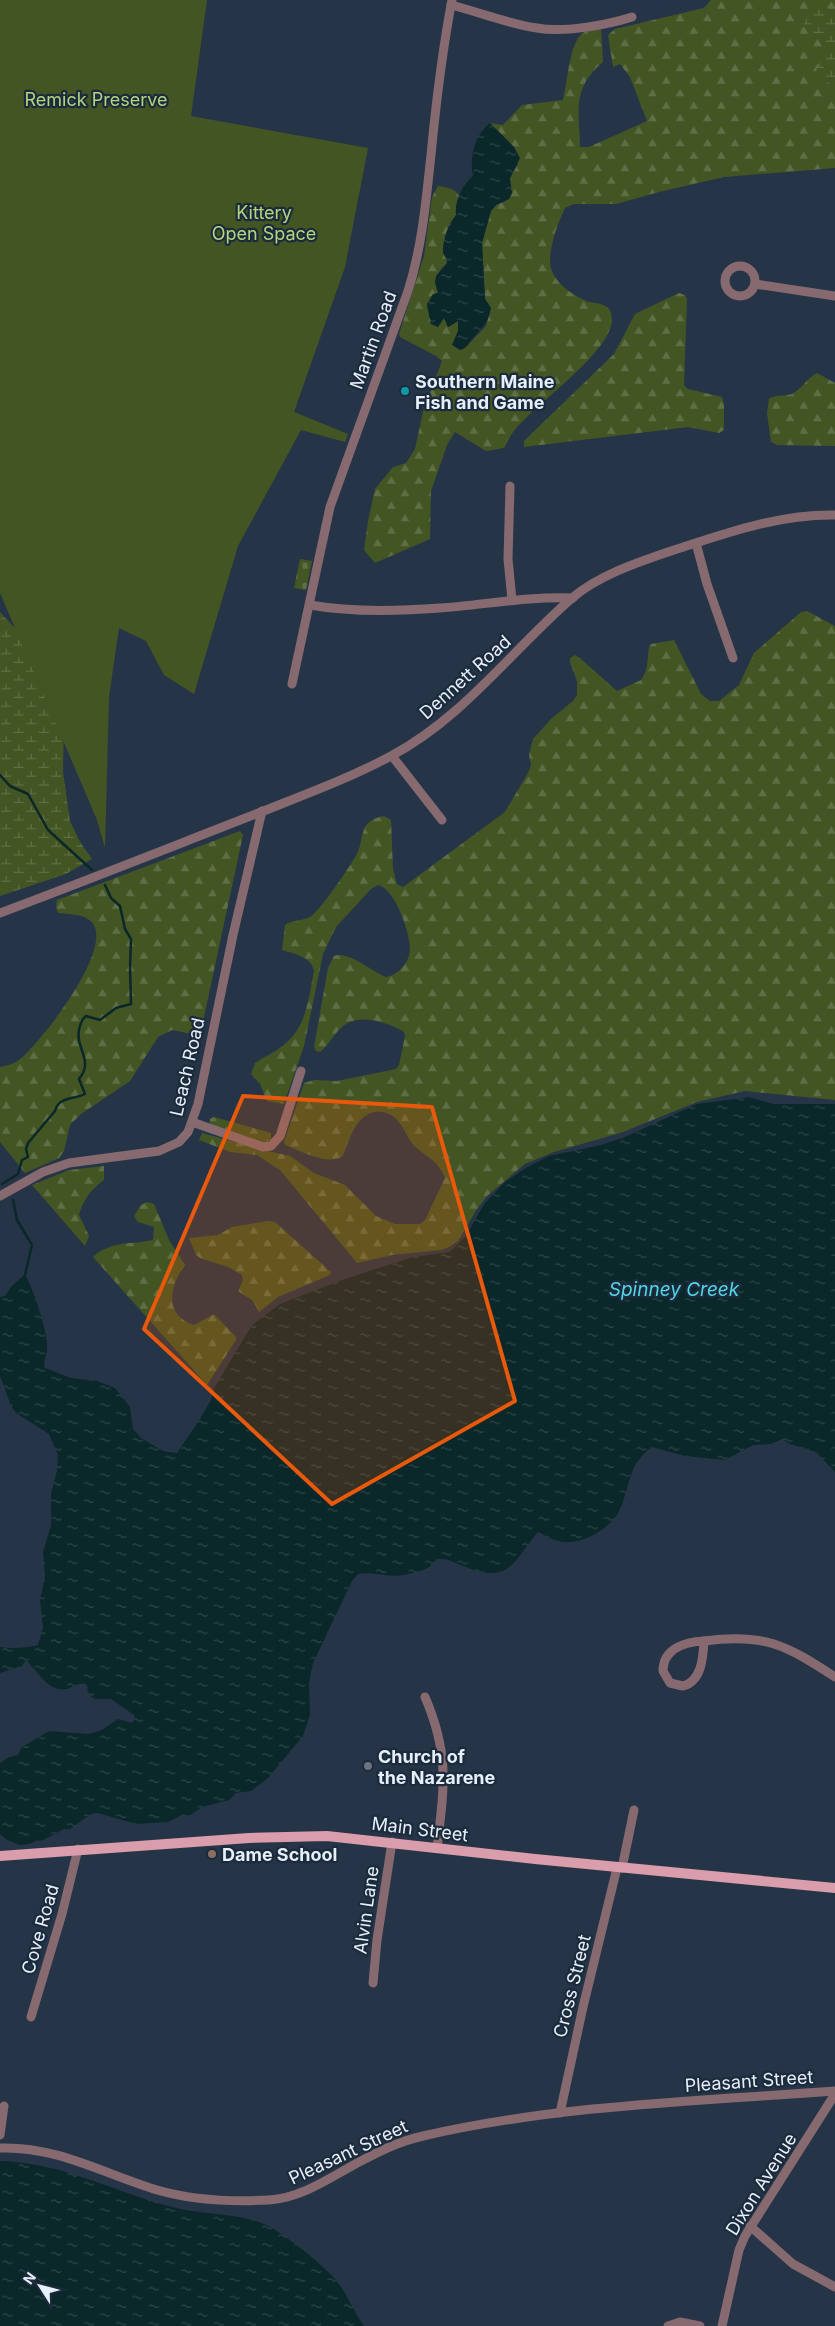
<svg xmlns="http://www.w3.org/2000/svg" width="835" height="2326" viewBox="0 0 835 2326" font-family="Inter,sans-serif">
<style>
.forest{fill:url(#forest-firs)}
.wetland{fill:url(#wetland-marsh)}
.cemetery{fill:url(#cemetery-stones)}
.park{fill:#445524}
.water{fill:url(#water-ripples)}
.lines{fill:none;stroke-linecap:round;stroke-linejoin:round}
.stream{stroke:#0a272a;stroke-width:2.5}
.minor{stroke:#876970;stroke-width:9}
.major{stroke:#d99dab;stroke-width:10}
.marked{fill:#e8590c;fill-opacity:0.2;stroke:#e8590c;stroke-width:4;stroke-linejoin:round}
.culture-dot{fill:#0f9aa8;stroke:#1c2b3c;stroke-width:2}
.worship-dot{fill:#6b7280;stroke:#1c2b3c;stroke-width:2}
.education-dot{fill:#8d6e63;stroke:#1c2b3c;stroke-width:2}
.labels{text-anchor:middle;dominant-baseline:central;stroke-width:4.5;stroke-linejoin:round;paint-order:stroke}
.park-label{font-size:18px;fill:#b5d47e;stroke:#1c2b3c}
.street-label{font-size:18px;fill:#e6f0fb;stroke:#1c2b3c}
.poi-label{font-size:18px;font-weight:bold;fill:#e6f0fb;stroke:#1c2b3c;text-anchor:start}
.water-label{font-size:19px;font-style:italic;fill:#50d7e7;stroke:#1c2b3c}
</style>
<defs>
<pattern id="forest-firs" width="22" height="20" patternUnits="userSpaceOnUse" patternTransform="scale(1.25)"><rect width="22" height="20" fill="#445524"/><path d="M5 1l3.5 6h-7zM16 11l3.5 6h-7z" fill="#5f6e45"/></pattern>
<pattern id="wetland-marsh" width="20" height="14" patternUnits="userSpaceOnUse" patternTransform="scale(1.25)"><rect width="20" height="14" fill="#445524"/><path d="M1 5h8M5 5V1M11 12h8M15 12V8" fill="none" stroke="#5f6e45"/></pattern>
<pattern id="cemetery-stones" width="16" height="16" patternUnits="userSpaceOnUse" patternTransform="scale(1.25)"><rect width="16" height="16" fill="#445524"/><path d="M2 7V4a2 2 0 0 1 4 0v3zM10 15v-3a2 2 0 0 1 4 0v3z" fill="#5f6e45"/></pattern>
<pattern id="water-ripples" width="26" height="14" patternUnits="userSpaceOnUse" patternTransform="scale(1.25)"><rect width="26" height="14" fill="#0a272a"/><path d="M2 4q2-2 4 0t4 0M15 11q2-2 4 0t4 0" fill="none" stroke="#2e474a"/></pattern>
</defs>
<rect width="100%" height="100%" fill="#253547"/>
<g class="forest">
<path d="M 711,0 L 835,0 L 835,168 L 724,177 L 659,192 L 616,204 L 574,204 L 565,208 C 557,225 550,244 550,263 C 551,281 573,296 589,302 C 595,303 602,303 607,307 C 611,310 612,316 612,321 C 608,355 536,403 514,431 C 510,436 507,443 504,448 L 486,451 L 455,432 L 447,445 L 431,491 L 430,539 L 375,563 L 364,550 L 368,521 L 375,489 L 393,467 L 406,463 L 415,449 L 423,412 L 442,361 L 436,356 L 400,337 L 399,334 L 424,256 L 432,197 L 438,186 C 448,188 457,188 460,199 L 457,201 L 456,215 C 448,224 443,239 443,252 C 444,256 447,258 447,263 L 441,269 L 435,282 L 438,293 L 427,307 L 431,324 L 438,327 L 444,318 L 448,327 L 458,321 L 458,331 L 452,345 L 468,345 L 486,326 L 491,308 L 485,299 L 482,243 L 491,211 L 496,205 L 506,201 L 510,178 L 518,164 L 514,147 L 490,123 L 503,125 L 522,105 L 563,100 C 567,84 569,50 579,37 C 584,30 593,29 601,27 L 603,62 C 572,88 579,110 580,147 L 589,147 L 647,121 L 630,77 L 620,64 L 613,67 L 608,35 L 615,29 L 704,8 Z"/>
<path d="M 679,293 L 685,295 L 687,299 L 684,385 L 688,389 L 722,397 L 724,404 L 724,430 L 719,433 L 688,427 L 524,447 L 524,441 L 614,354 L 635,314 Z"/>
<path d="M 817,373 L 835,383 L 835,446 L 777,445 L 771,442 L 767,413 L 769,399 C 776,394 784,397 792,394 C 802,389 807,378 817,373 Z"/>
<path d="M 807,611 L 835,626 L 835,1100 L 745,1091 L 697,1102 L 623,1132 L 554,1152 L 525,1164 L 487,1196 L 477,1209 L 458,1241 L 449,1247 L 441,1250 L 392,1255 L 357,1263 L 280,1170 L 257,1155 L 230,1152 L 199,1140 L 202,1133 L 268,1151 L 290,1156 L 314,1173 L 345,1185 L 376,1216 L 395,1224 L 420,1224 L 425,1220 L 445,1178 C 437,1157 423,1157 411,1142 C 406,1135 403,1125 396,1119 C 391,1113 383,1111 375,1112 C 354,1116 350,1141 342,1157 C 324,1165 302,1151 285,1145 L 284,1142 L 304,1083 L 314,1080 L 337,1081 L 396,1069 L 399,1065 L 405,1036 L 404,1032 C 387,1022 357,1012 341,1028 C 333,1035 329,1045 320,1052 L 316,1051 L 314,1047 L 328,968 L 334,956 C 348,950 372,972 386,977 C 399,975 410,961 410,949 C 410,933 395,888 378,885 L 371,889 L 336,927 L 323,954 L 304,1046 L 284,1104 L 267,1101 L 260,1084 L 251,1074 L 255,1063 C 265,1056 278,1051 287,1042 C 307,1025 309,995 314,971 C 311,956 294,954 282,950 L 285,925 C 292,920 302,921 310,917 C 320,911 351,865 357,854 C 365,836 358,821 384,816 L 391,820 L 393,869 L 397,884 L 403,887 L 505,812 L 528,773 L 531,765 L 529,755 L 533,739 L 551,719 L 573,701 L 577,695 L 577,681 L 570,662 L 570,658 L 575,655 L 581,659 L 617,691 L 641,680 C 649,670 647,658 649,647 L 651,644 L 674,640 L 701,694 L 710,701 L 719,701 L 739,685 L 754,653 L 801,612 Z"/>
<path d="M 240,831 L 243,835 L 201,1031 L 196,1035 L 172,1030 L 158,1037 L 130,1081 L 81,1114 L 70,1125 L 64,1151 L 59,1158 L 25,1173 L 0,1142 L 0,1067 C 6,1066 13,1064 18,1061 C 38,1046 123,940 88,919 C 81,914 67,914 58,913 L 56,907 L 57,900 Z"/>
<path d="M 214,1117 L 271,1133 L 271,1140 L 264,1143 L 209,1127 L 210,1119 Z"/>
<path d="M 104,1166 L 104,1180 C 91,1189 83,1200 79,1215 L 89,1236 L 85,1246 L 32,1185 L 69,1170 Z"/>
<path d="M 147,1202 L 154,1204 L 169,1240 L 185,1265 C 170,1285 163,1315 194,1325 L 214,1314 L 236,1337 L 236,1340 L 207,1385 L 93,1257 C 112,1240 131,1245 153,1240 L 154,1227 L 138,1222 L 134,1216 L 141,1205 Z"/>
<path d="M 268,1221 L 275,1222 L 331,1272 L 330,1275 L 278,1297 L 259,1312 L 253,1301 L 238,1291 L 243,1280 L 242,1275 L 228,1267 L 200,1258 L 196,1255 L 189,1238 L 218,1235 L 232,1227 Z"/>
</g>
<g class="wetland">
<path d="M 822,6 L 835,13 L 835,89 L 816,71 L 824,48 L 823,41 L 804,25 C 806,15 812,9 822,6 Z"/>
<path d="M 0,612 L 34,649 L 64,719 L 63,772 L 70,821 L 80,842 L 92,859 L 66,874 L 0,896 Z"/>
</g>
<path class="cemetery" d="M 300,559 L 312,561 L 306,590 L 294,588 Z"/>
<path class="park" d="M 0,0 L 207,0 L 191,116 L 368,148 L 345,267 L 294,412 L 348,434 L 345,442 L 301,430 L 238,546 L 194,694 L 164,675 L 146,641 L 119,628 L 109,697 L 105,848 L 97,820 L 0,593 Z"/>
<g class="water">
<path d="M 490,123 L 514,147 L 520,158 L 510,178 L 512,193 L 509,199 L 496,205 L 491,211 L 482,243 L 485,299 L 491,308 C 488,323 482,328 472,339 C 468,344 467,348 460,350 L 452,345 L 458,331 L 458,321 L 448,327 L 444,318 L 438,327 L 431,324 L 427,304 L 433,294 L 438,293 L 435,282 L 436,276 L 447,263 C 447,258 444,256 443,252 C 443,239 448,225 456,215 C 454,202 463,184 473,176 C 469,158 475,134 490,123 Z"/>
<path d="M 749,1097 L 773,1104 L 835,1104 L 835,1472 L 816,1452 L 790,1444 L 782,1439 L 771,1444 L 753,1445 L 725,1460 L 685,1456 L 652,1447 C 628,1465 631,1482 621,1507 C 614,1526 587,1543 566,1542 C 555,1542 547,1536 538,1532 C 512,1563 510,1585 463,1566 C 455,1563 447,1558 438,1559 C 434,1560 432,1565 429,1567 C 422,1572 412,1573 404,1575 C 388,1578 373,1571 358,1574 L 352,1581 L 313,1663 L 309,1683 L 310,1715 L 303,1736 L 268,1778 L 251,1791 L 236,1793 L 229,1800 L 202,1807 L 191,1815 L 180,1816 L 168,1822 L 136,1824 L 98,1813 L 91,1814 L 70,1829 L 64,1829 L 43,1840 L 28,1844 L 20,1845 L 7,1840 L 0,1834 L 0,1763 L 9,1757 L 18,1755 L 22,1747 L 49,1731 L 89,1734 L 102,1730 L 118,1719 L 132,1723 L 135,1718 L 134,1715 L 111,1699 C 103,1698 92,1703 88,1692 C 87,1689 88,1686 86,1684 C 79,1682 74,1687 67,1689 C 48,1693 37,1670 26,1660 L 22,1666 L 0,1673 L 0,1647 C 14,1649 25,1648 38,1645 L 43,1628 L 40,1601 L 45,1576 L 43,1552 L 51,1525 L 51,1493 L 57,1471 L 58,1455 L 49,1434 L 16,1413 L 11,1406 L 6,1392 L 0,1376 L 0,1297 L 5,1296 L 12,1286 L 25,1274 C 33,1289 49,1333 47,1350 C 46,1358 43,1360 45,1368 L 71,1378 L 97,1381 L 115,1388 L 130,1407 L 133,1429 L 141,1438 L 163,1451 L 177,1453 L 200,1419 L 211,1400 L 214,1388 L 252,1325 L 280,1304 L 342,1280 L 413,1257 L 450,1252 L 466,1236 L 484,1204 L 505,1182 L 526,1168 L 549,1156 L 601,1145 L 625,1137 L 697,1104 Z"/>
<path d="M 0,2161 C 62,2162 116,2193 176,2208 C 203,2215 248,2213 272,2228 C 289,2238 328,2268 339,2284 C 348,2297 355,2313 364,2326 L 0,2326 Z"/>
</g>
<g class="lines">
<g class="stream">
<path d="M 0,775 L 10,786 L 28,794 L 48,830 L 92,870"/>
<path d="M 2,1184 L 18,1174 L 22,1160 L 28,1157 L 26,1149 L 28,1143 L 55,1111 C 59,1096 73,1100 85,1094 L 79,1079 C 97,1057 68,1046 83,1019 L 86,1016 L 100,1020 L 116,1008 L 131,1004 L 130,967 L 131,939 L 125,929 L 120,906 L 111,898 L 105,885"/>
<path d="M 13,1200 L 17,1220 L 32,1245 L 25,1275"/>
</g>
<g class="minor">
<path d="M 451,5 C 479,12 509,24 537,28 C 563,33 607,25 632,17"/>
<circle cx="740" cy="281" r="15"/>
<path d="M 755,284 L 835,296"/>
<path d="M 510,486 L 508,559 L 512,600"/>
<path d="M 696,543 L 707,584 L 733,658"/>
<path d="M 310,605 C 349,612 400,611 440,608 C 484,605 528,596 573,598"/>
<path d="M 292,684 L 330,507 L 408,291 C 422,247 426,201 431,155 C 436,103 442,52 452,0"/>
<path d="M 392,756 L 442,820"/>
<path d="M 0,913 C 86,881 171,847 256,814 C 301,796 348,779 391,756 C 463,718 511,651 572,598 C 601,574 639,562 674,550 C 726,533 779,514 835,515"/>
<path d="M 192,1122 L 263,1147 L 271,1146 L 280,1136 L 301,1071"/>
<path d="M 0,1196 L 43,1172 L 69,1163 L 159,1151 L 179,1142 L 188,1132 L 198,1104 L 233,935 L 262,811"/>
<path d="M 704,1641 C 703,1657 702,1681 683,1686 L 670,1683 L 663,1671 C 663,1648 686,1642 704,1641 Z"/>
<path d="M 704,1641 C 765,1633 786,1645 835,1677"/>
<path d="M 425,1697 C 450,1755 444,1788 437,1848"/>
<path d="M 622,1868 L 634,1810"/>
<path d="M 373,1983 L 377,1940 L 392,1842"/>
<path d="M 31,2017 L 62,1914 L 78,1849"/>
<path d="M 560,2113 L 583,2007 L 617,1868"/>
<path d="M 0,2135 L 4,2106"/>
<path d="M 0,2148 C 57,2146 104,2174 157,2190 C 192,2200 233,2202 269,2200 C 302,2198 331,2177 359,2162 C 380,2151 400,2141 423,2136 C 558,2105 698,2101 835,2091"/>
<path d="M 750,2226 L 793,2264 L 835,2287"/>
<path d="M 668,2326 L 680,2322 L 700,2326"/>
<path d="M 722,2326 L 739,2250 L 745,2236 L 835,2094"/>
</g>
<path class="major" d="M 0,1856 L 249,1838 L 327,1836 L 535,1859 L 835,1888"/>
</g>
<path class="marked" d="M 243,1096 L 432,1107 L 515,1401 L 332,1504 L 144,1329 Z"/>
<circle class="culture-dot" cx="405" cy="391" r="5"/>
<circle class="worship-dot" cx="368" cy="1766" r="5"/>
<circle class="education-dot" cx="212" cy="1854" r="5"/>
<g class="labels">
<g class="park-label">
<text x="96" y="99">Remick Preserve</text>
<text x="264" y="212">Kittery<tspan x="264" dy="21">Open Space</tspan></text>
</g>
<g class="street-label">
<text transform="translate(373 340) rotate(-70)">Martin Road</text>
<text transform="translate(465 677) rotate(-42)">Dennett Road</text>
<text transform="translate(187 1067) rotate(-77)">Leach Road</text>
<text transform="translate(420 1829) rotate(7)">Main Street</text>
<text transform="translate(366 1910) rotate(-82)">Alvin Lane</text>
<text transform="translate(40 1929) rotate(-74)">Cove Road</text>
<text transform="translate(572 1986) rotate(-76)">Cross Street</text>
<text transform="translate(749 2081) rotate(-4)">Pleasant Street</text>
<text transform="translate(348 2152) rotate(-25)">Pleasant Street</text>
<text transform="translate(761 2184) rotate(-58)">Dixon Avenue</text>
</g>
<g class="poi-label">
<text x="415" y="381">Southern Maine<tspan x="415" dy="21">Fish and Game</tspan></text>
<text x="378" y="1756">Church of<tspan x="378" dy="21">the Nazarene</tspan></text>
<text x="222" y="1854">Dame School</text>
</g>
<g class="water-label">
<text x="674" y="1289">Spinney Creek</text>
</g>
</g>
<g transform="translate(40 2286) rotate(306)" stroke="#1c2b3c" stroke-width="4" paint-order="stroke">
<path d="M0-4L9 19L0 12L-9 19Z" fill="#e6f0fb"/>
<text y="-8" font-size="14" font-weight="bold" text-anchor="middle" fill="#e6f0fb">N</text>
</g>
</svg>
